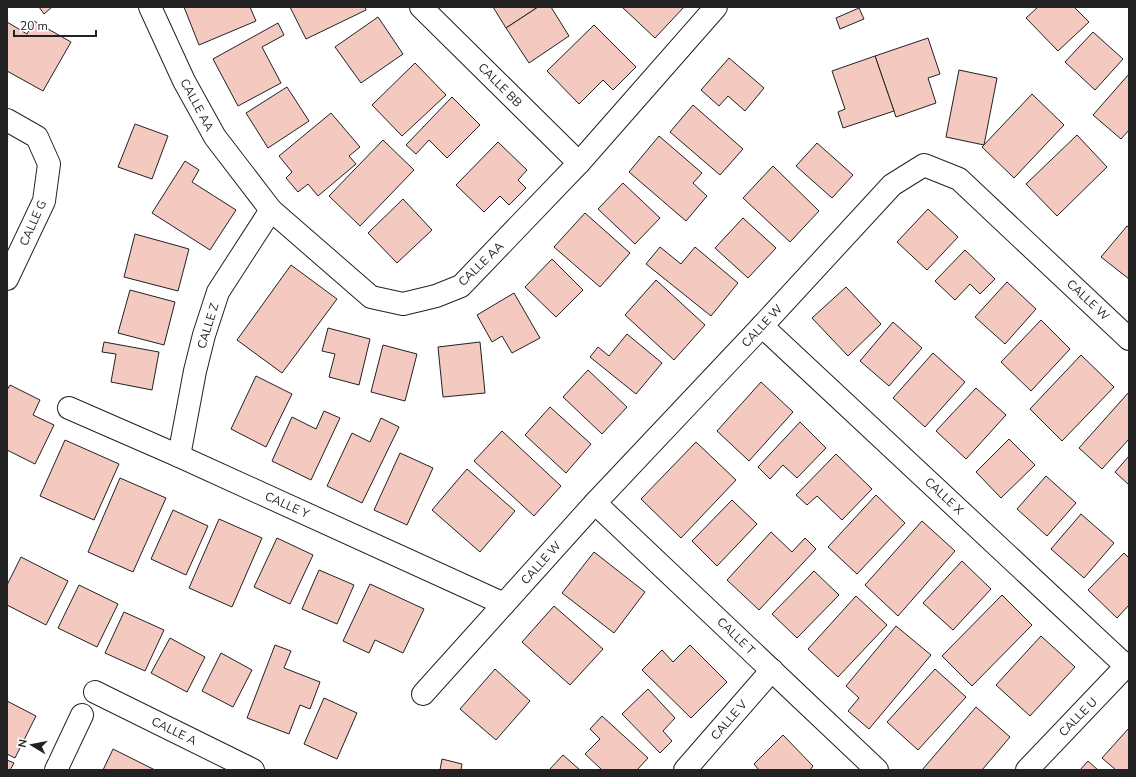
<svg xmlns="http://www.w3.org/2000/svg" width="1136" height="777" viewBox="0 0 1136 777" font-family="'Nunito Sans',sans-serif">
<style>
.building{fill:#f3c9c0;stroke:#222}
.lines{fill:none;stroke-linecap:round;stroke-linejoin:round}
.street-casing{stroke:#222;stroke-width:24}
.street{stroke:#fff;stroke-width:22}
.labels{text-anchor:middle;dominant-baseline:central;stroke-width:3;stroke-linejoin:round;paint-order:stroke}
.street-label{font-size:12px;fill:#222;stroke:#fff}
</style>
<rect width="100%" height="100%" fill="#fff"/>
<g class="building">
<path d="M 39,7 L 52,7 L 44,14 Z"/>
<path d="M 184,7 L 250,7 L 256,21 L 199,45 Z"/>
<path d="M 290,7 L 365,7 L 366,10 L 306,39 Z"/>
<path d="M 493,7 L 538,7 L 506,28 Z"/>
<path d="M 538,7 L 551,7 L 569,36 L 529,63 L 506,28 Z"/>
<path d="M 622,7 L 684,7 L 655,38 Z"/>
<path d="M 1038,7 L 1074,7 L 1089,22 L 1058,51 L 1026,18 Z"/>
<path d="M 859,8 L 864,19 L 840,29 L 836,18 Z"/>
<path d="M 378,17 L 403,54 L 361,83 L 335,47 Z"/>
<path d="M 34,21 L 71,42 L 43,91 L 7,71 L 7,22 L 27,34 Z"/>
<path d="M 278,23 L 284,35 L 262,47 L 281,83 L 238,106 L 213,59 Z"/>
<path d="M 594,25 L 636,67 L 613,90 L 603,80 L 579,104 L 547,71 Z"/>
<path d="M 1093,32 L 1123,59 L 1095,90 L 1065,62 Z"/>
<path d="M 928,38 L 940,74 L 928,78 L 936,103 L 896,117 L 875,56 Z"/>
<path d="M 875,56 L 894,111 L 843,128 L 838,112 L 845,109 L 832,71 Z"/>
<path d="M 729,58 L 764,88 L 745,111 L 728,96 L 719,106 L 701,90 Z"/>
<path d="M 415,63 L 446,95 L 402,136 L 372,105 Z"/>
<path d="M 959,70 L 997,78 L 984,145 L 946,137 Z"/>
<path d="M 1129,74 L 1129,130 L 1121,139 L 1093,115 Z"/>
<path d="M 287,87 L 309,121 L 268,148 L 246,113 Z"/>
<path d="M 1032,94 L 1064,125 L 1014,178 L 982,147 Z"/>
<path d="M 452,97 L 480,125 L 447,158 L 429,140 L 416,154 L 406,145 Z"/>
<path d="M 693,105 L 743,149 L 720,175 L 670,132 Z"/>
<path d="M 331,113 L 360,147 L 349,156 L 356,164 L 318,196 L 308,184 L 298,192 L 286,178 L 292,172 L 279,156 Z"/>
<path d="M 135,124 L 168,136 L 152,179 L 118,167 Z"/>
<path d="M 1077,135 L 1107,167 L 1057,216 L 1026,184 Z"/>
<path d="M 659,136 L 702,173 L 693,183 L 707,196 L 686,221 L 629,172 Z"/>
<path d="M 383,140 L 414,170 L 360,226 L 329,196 Z"/>
<path d="M 498,142 L 527,170 L 518,180 L 526,188 L 509,205 L 500,196 L 484,212 L 456,185 Z"/>
<path d="M 817,143 L 853,175 L 832,198 L 796,166 Z"/>
<path d="M 185,161 L 199,170 L 192,182 L 236,210 L 210,250 L 152,213 Z"/>
<path d="M 773,166 L 819,211 L 790,242 L 743,198 Z"/>
<path d="M 623,183 L 660,218 L 635,244 L 598,209 Z"/>
<path d="M 403,199 L 432,230 L 397,263 L 368,233 Z"/>
<path d="M 928,209 L 958,237 L 927,270 L 897,242 Z"/>
<path d="M 585,213 L 630,253 L 600,287 L 554,247 Z"/>
<path d="M 743,218 L 776,248 L 748,278 L 715,248 Z"/>
<path d="M 1127,226 L 1129,227 L 1129,279 L 1101,257 Z"/>
<path d="M 135,234 L 189,249 L 178,291 L 124,277 Z"/>
<path d="M 660,247 L 681,264 L 695,247 L 738,283 L 711,316 L 646,264 Z"/>
<path d="M 965,250 L 995,279 L 980,294 L 970,284 L 955,300 L 935,281 Z"/>
<path d="M 552,259 L 583,290 L 556,317 L 525,287 Z"/>
<path d="M 291,265 L 337,299 L 282,373 L 237,340 Z"/>
<path d="M 656,280 L 705,325 L 674,360 L 625,315 Z"/>
<path d="M 1007,282 L 1036,309 L 1005,344 L 975,317 Z"/>
<path d="M 846,287 L 881,324 L 848,356 L 812,318 Z"/>
<path d="M 130,290 L 175,302 L 164,345 L 118,333 Z"/>
<path d="M 514,293 L 540,338 L 512,353 L 502,336 L 492,342 L 477,315 Z"/>
<path d="M 1041,320 L 1070,349 L 1031,391 L 1001,362 Z"/>
<path d="M 893,322 L 922,348 L 889,386 L 860,361 Z"/>
<path d="M 328,328 L 370,339 L 359,385 L 329,377 L 335,354 L 322,351 Z"/>
<path d="M 627,334 L 662,363 L 636,394 L 590,357 L 598,347 L 609,356 Z"/>
<path d="M 104,342 L 159,352 L 152,390 L 111,382 L 116,354 L 102,352 Z"/>
<path d="M 480,342 L 485,393 L 443,397 L 438,347 Z"/>
<path d="M 383,345 L 417,354 L 405,401 L 371,392 Z"/>
<path d="M 933,353 L 965,382 L 925,427 L 893,398 Z"/>
<path d="M 1081,355 L 1114,387 L 1062,441 L 1030,409 Z"/>
<path d="M 588,370 L 627,407 L 602,434 L 563,397 Z"/>
<path d="M 256,376 L 292,394 L 266,447 L 231,429 Z"/>
<path d="M 761,382 L 793,412 L 749,461 L 717,431 Z"/>
<path d="M 10,385 L 40,400 L 33,415 L 54,425 L 35,464 L 7,450 L 7,390 Z"/>
<path d="M 976,388 L 1006,415 L 966,459 L 936,431 Z"/>
<path d="M 1129,392 L 1129,439 L 1102,469 L 1079,448 Z"/>
<path d="M 550,407 L 591,444 L 566,473 L 525,435 Z"/>
<path d="M 324,411 L 340,418 L 311,480 L 272,461 L 292,417 L 316,429 Z"/>
<path d="M 381,418 L 399,427 L 362,503 L 327,486 L 352,433 L 370,442 Z"/>
<path d="M 800,422 L 826,448 L 797,478 L 783,465 L 770,479 L 758,467 Z"/>
<path d="M 502,431 L 561,486 L 534,516 L 474,461 Z"/>
<path d="M 1009,439 L 1035,465 L 1001,498 L 976,472 Z"/>
<path d="M 65,440 L 119,464 L 94,520 L 40,496 Z"/>
<path d="M 696,442 L 736,480 L 681,538 L 641,499 Z"/>
<path d="M 400,453 L 433,468 L 407,525 L 374,510 Z"/>
<path d="M 836,454 L 872,489 L 842,520 L 817,496 L 807,505 L 796,495 Z"/>
<path d="M 1129,456 L 1129,485 L 1115,472 Z"/>
<path d="M 467,469 L 515,511 L 480,552 L 432,510 Z"/>
<path d="M 1046,476 L 1076,503 L 1047,536 L 1017,509 Z"/>
<path d="M 120,478 L 166,498 L 133,572 L 88,552 Z"/>
<path d="M 876,495 L 905,523 L 857,574 L 828,547 Z"/>
<path d="M 732,500 L 757,524 L 717,566 L 692,541 Z"/>
<path d="M 173,510 L 208,526 L 186,575 L 151,559 Z"/>
<path d="M 1081,514 L 1114,543 L 1084,578 L 1051,549 Z"/>
<path d="M 219,519 L 262,538 L 232,607 L 189,588 Z"/>
<path d="M 922,521 L 955,551 L 898,616 L 865,585 Z"/>
<path d="M 771,532 L 792,552 L 805,538 L 816,549 L 759,610 L 727,580 Z"/>
<path d="M 277,538 L 313,555 L 290,604 L 254,587 Z"/>
<path d="M 594,552 L 645,592 L 614,633 L 562,593 Z"/>
<path d="M 1124,553 L 1129,558 L 1129,605 L 1117,618 L 1088,590 Z"/>
<path d="M 21,557 L 68,581 L 46,625 L 7,605 L 7,585 Z"/>
<path d="M 962,561 L 991,589 L 953,630 L 923,603 Z"/>
<path d="M 319,570 L 354,585 L 337,624 L 302,609 Z"/>
<path d="M 814,571 L 839,595 L 797,638 L 772,614 Z"/>
<path d="M 370,584 L 424,609 L 403,653 L 375,640 L 369,653 L 343,641 Z"/>
<path d="M 79,585 L 118,604 L 97,647 L 58,628 Z"/>
<path d="M 1002,595 L 1032,625 L 972,686 L 942,656 Z"/>
<path d="M 856,596 L 887,625 L 838,677 L 808,649 Z"/>
<path d="M 554,606 L 603,649 L 570,685 L 522,642 Z"/>
<path d="M 124,612 L 164,630 L 145,671 L 105,653 Z"/>
<path d="M 896,626 L 931,655 L 869,729 L 848,711 L 859,698 L 846,686 Z"/>
<path d="M 1041,636 L 1075,667 L 1030,716 L 996,685 Z"/>
<path d="M 170,638 L 205,657 L 187,692 L 151,673 Z"/>
<path d="M 275,645 L 291,651 L 284,668 L 320,682 L 310,709 L 300,705 L 289,734 L 247,718 Z"/>
<path d="M 690,645 L 727,682 L 691,718 L 642,670 L 662,650 L 673,662 Z"/>
<path d="M 221,653 L 252,670 L 233,707 L 202,691 Z"/>
<path d="M 495,669 L 530,701 L 496,740 L 460,709 Z"/>
<path d="M 935,669 L 966,697 L 918,750 L 887,722 Z"/>
<path d="M 648,689 L 675,718 L 663,731 L 672,741 L 660,753 L 622,714 Z"/>
<path d="M 324,698 L 357,713 L 337,759 L 304,744 Z"/>
<path d="M 7,701 L 36,716 L 15,758 L 7,754 Z"/>
<path d="M 976,707 L 1010,737 L 982,770 L 922,770 Z"/>
<path d="M 602,716 L 648,758 L 637,770 L 602,770 L 585,754 L 600,739 L 590,729 Z"/>
<path d="M 1129,728 L 1129,770 L 1116,770 L 1102,758 Z"/>
<path d="M 783,735 L 813,766 L 810,770 L 759,770 L 754,764 Z"/>
<path d="M 113,749 L 155,770 L 103,770 Z"/>
<path d="M 563,755 L 580,770 L 549,770 Z"/>
<path d="M 442,759 L 462,764 L 461,770 L 440,770 Z"/>
<path d="M 7,760 L 14,763 L 10,770 L 7,770 Z"/>
<path d="M 1088,761 L 1098,770 L 1080,770 Z"/>
</g>
<g class="lines">
<defs>
<g id="street">
<path d="M 150,7 L 184,81 L 215,137 L 271,210 L 371,297 L 403,304 L 436,296 L 461,286 L 579,163 L 716,7"/>
<path d="M 421,7 L 579,163"/>
<path d="M 7,120 L 37,137 L 49,164 L 44,201 L 7,279"/>
<path d="M 762,326 L 1126,666"/>
<path d="M 69,408 L 179,456 L 504,604"/>
<path d="M 179,456 L 195,371 L 204,335 L 218,292 L 271,210"/>
<path d="M 595,503 L 877,770"/>
<path d="M 95,692 L 253,770"/>
<path d="M 423,694 L 595,503 L 762,326 L 892,185 L 924,165 L 959,179 L 1129,339"/>
<path d="M 56,770 L 82,715"/>
<path d="M 685,770 L 772,670"/>
<path d="M 1027,770 L 1129,663"/>
</g>
</defs>
<use href="#street" class="street-casing"/>
<use href="#street" class="street"/>
</g>
<g class="labels">
<g class="street-label">
<text transform="translate(500 85) rotate(45)">CALLE BB</text>
<text transform="translate(197 105) rotate(62)">CALLE AA</text>
<text transform="translate(33 223) rotate(-66)">CALLE G</text>
<text transform="translate(481 264) rotate(-44)">CALLE AA</text>
<text transform="translate(1088 300) rotate(43)">CALLE W</text>
<text transform="translate(208 326) rotate(-73)">CALLE Z</text>
<text transform="translate(762 326) rotate(-47)">CALLE W</text>
<text transform="translate(944 496) rotate(43)">CALLE X</text>
<text transform="translate(287 505) rotate(24)">CALLE Y</text>
<text transform="translate(541 563) rotate(-48)">CALLE W</text>
<text transform="translate(736 636) rotate(44)">CALLE T</text>
<text transform="translate(1078 717) rotate(-46)">CALLE U</text>
<text transform="translate(729 720) rotate(-49)">CALLE V</text>
<text transform="translate(174 731) rotate(26)">CALLE A</text>
</g>
</g>
<rect width="1136" height="777" fill="none" stroke="#222222" stroke-width="16"/>
<g transform="translate(32 745) rotate(280)" stroke="#ffffff" stroke-width="3" paint-order="stroke">
<path d="M0-3L7 15L0 10L-7 15Z" fill="#222222"/>
<text y="-6" font-size="11" font-weight="bold" text-anchor="middle" fill="#222222">N</text>
</g>
<path d="M14 30v6h82v-6" fill="none" stroke="#222222" stroke-width="2"/>
<text x="20" y="30" font-size="12" fill="#222222" stroke="#ffffff" stroke-width="3" paint-order="stroke">20 m</text>
</svg>
